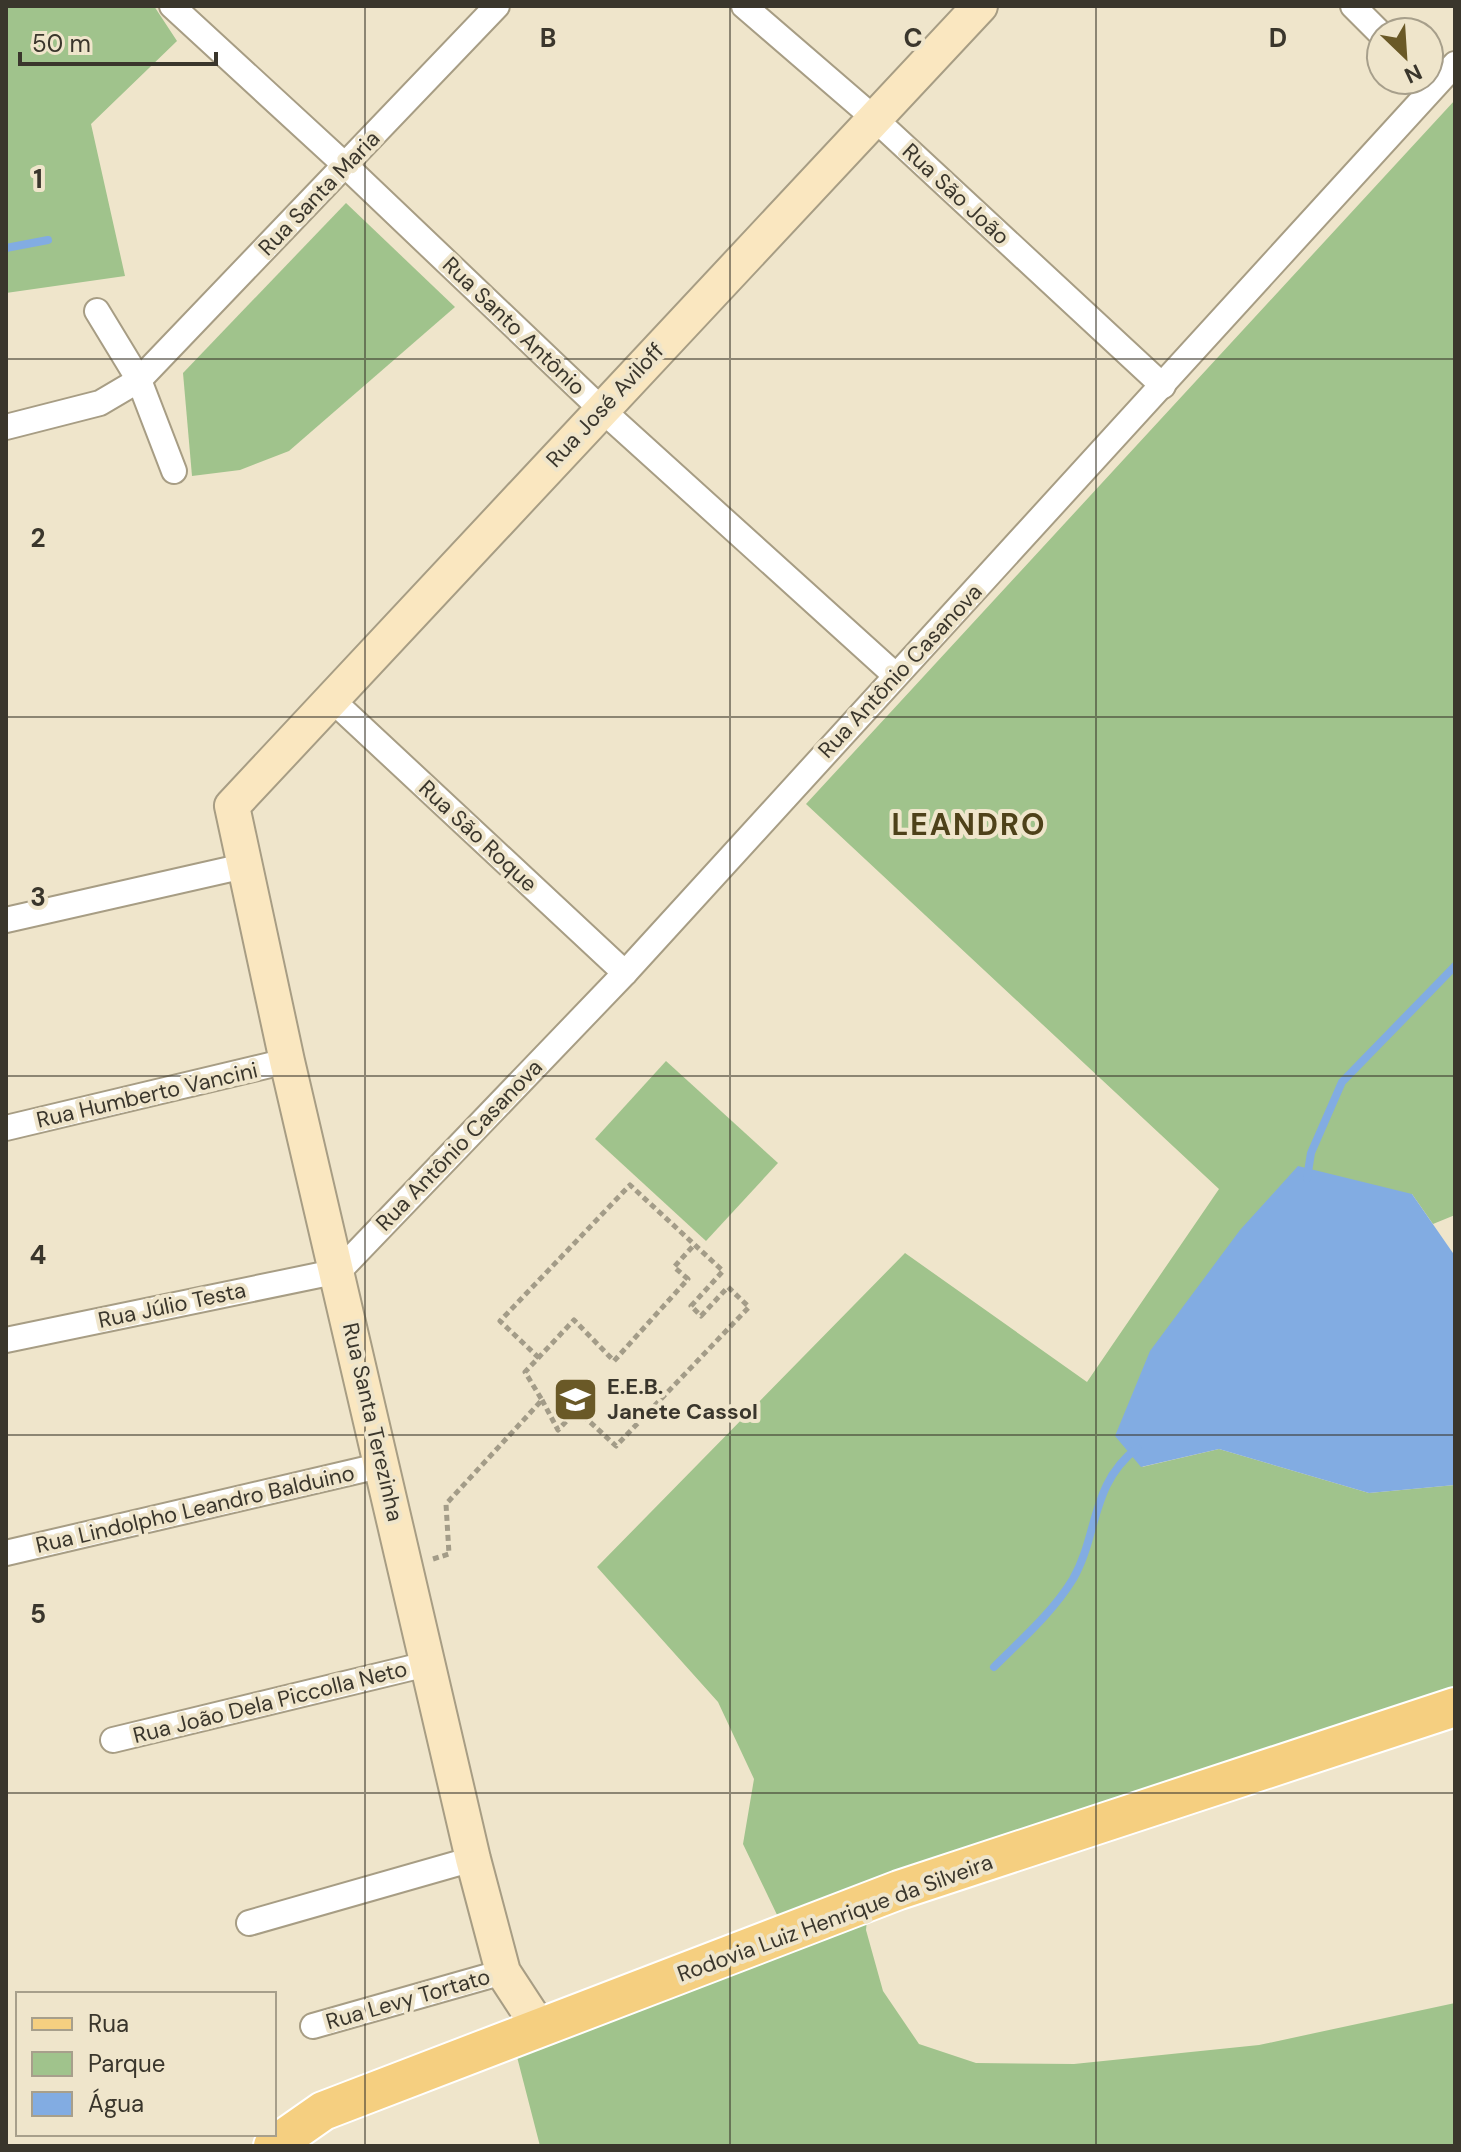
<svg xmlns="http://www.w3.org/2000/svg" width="1461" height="2152" viewBox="0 0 1461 2152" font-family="'DM Sans',sans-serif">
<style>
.green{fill:#a0c38c}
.water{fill:#82ace2}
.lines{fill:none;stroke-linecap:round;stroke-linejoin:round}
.stream{stroke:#82ace2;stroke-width:8}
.street-casing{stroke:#a79d84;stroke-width:28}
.secondary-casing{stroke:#a79d84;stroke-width:38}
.primary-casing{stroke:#fff;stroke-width:42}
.path{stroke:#a39c88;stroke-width:5;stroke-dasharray:6 4;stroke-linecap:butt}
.street{stroke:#fff;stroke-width:24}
.secondary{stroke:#fae7c0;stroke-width:34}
.primary{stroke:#f5cf80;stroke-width:38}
.grid{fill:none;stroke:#3a362c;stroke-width:2;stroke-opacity:0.55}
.labels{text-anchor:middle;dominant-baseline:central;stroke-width:8;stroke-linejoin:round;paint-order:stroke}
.street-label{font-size:22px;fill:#3a362c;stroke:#efe5cb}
.poi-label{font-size:22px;font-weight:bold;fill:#3a362c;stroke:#efe5cb;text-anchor:start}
.district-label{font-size:30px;font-weight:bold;letter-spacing:2px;fill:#4e4119;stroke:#efe5cb}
.grid-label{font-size:26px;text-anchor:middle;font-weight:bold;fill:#3a362c;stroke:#efe5cb;stroke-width:8;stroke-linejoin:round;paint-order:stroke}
</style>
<rect width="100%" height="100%" fill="#efe5cb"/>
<g class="green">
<path d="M 6,6 L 154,6 L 177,41 L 91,124 L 125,276 L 6,293 Z"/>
<path d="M 1455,100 L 1455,1215 L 1433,1224 L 1412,1194 L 1142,1467 L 1219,1449 L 1369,1493 L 1455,1485 L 1455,1695 L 870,1887 L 866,1930 L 883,1991 L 919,2044 L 976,2063 L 1074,2064 L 1259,2045 L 1455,2003 L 1455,2146 L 540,2146 L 507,2018 L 779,1919 L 743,1844 L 754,1779 L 718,1702 L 597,1567 L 905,1253 L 1087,1382 L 1219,1189 L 806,804 Z"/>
<path d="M 346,203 L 455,307 L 289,451 L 240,470 L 192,476 L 183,373 Z"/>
<path d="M 666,1061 L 778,1163 L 706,1241 L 595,1139 Z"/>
</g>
<path class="water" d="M 1298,1166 L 1412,1194 L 1455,1256 L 1455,1485 L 1369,1493 L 1219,1449 L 1141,1467 L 1115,1436 L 1150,1351 L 1240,1230 Z"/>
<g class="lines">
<g class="stream">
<path d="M 6,248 L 48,240"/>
<path d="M 1307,1178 L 1311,1153 L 1342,1082 L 1455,966"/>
<path d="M 994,1667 C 1021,1640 1053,1612 1073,1579 C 1099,1533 1090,1485 1137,1448"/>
</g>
<defs>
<g id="street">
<path d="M 172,6 L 346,166 L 601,409 L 895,675"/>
<path d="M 744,6 L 875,119 L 1163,386"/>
<path d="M 1353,6 L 1381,34"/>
<path d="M 97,311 L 139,380 L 174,471"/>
<path d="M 6,427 L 100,403 L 139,380 L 497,6"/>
<path d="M 331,699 L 625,973"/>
<path d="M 6,920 L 244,866"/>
<path d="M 6,1128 L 287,1061"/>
<path d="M 6,1340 L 339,1271 L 625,973 L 1455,64"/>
<path d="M 6,1553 L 383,1465"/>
<path d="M 113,1740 L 427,1664"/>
<path d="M 249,1923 L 473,1859"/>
<path d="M 313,2026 L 503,1972"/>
</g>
<path id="secondary" d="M 539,2027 L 503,1972 L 473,1859 L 287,1061 L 232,806 L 980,6"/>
<path id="primary" d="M 273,2146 L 323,2111 L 899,1890 L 1455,1707"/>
</defs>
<use href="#street" class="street-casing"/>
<use href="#secondary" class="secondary-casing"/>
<use href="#primary" class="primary-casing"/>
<g class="path">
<path d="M 539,1358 L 500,1321 L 630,1185 L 723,1271 L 691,1306 L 701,1316 L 728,1287 L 749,1307 L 616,1446 L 577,1410 L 558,1430 L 542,1400"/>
<path d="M 433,1559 L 449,1554 L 446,1504 L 542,1400 L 525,1372 L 574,1320 L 614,1361 L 688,1279 L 674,1267 L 694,1245"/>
</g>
<use href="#street" class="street"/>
<use href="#secondary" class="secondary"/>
<use href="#primary" class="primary"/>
</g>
<path class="grid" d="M 365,6 L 365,2146M 730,6 L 730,2146M 1096,6 L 1096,2146M 6,359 L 1455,359M 6,717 L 1455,717M 6,1076 L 1455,1076M 6,1435 L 1455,1435M 6,1793 L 1455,1793"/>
<defs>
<symbol id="school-square" viewBox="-11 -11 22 22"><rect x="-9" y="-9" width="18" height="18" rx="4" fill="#6a5927" stroke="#efe5cb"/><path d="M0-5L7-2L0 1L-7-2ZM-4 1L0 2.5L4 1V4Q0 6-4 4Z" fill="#fff"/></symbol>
</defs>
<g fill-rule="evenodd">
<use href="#school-square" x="550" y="1374" width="51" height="51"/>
</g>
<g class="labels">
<g class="street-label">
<text transform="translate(319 193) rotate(-46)">Rua Santa Maria</text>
<text transform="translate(956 194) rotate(43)">Rua São João</text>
<text transform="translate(514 326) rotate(44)">Rua Santo Antônio</text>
<text transform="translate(605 405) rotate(-47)">Rua José Aviloff</text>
<text transform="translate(900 671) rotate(-47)">Rua Antônio Casanova</text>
<text transform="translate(478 836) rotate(43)">Rua São Roque</text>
<text transform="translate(147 1095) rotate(-13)">Rua Humberto Vancini</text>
<text transform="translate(459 1145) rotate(-46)">Rua Antônio Casanova</text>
<text transform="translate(172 1305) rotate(-12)">Rua Júlio Testa</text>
<text transform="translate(373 1422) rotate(77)">Rua Santa Terezinha</text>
<text transform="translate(195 1509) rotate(-13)">Rua Lindolpho Leandro Balduino</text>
<text transform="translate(270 1702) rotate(-14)">Rua João Dela Piccolla Neto</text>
<text transform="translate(835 1918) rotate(-20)">Rodovia Luiz Henrique da Silveira</text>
<text transform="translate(408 1999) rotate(-16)">Rua Levy Tortato</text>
</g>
<g class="poi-label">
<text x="607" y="1386">E.E.B.<tspan x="607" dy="25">Janete Cassol</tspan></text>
</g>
<g class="district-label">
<text x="969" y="824">LEANDRO</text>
</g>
</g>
<g class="grid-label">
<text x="548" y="47">B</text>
<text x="913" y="47">C</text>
<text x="1278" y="47">D</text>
<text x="38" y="188">1</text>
<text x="38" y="547">2</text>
<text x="38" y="906">3</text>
<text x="38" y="1264">4</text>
<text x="38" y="1623">5</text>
</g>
<rect width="1461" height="2152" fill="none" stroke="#3a362c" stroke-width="16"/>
<rect x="16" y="1992" width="260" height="144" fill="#efe5cb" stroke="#a79f8b" stroke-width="2"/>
<rect x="32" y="2018" width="40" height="12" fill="#f5cf80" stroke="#a79f8b" stroke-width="2"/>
<text x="88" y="2032" font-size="24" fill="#3a362c">Rua</text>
<rect x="32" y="2052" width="40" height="24" fill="#a0c38c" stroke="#a79f8b" stroke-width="2"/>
<text x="88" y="2072" font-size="24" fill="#3a362c">Parque</text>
<rect x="32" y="2092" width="40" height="24" fill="#82ace2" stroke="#a79f8b" stroke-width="2"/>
<text x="88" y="2112" font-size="24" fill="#3a362c">Água</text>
<g transform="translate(1405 56) rotate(155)"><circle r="38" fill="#efe5cb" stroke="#a79f8b" stroke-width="2"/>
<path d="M0-6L14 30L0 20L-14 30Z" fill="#6a5927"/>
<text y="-12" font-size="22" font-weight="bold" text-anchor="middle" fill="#3a362c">N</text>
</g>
<path d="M20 52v12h196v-12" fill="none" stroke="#3a362c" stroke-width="4"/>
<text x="32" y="52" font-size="24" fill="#3a362c" stroke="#efe5cb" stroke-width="6" paint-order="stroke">50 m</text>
</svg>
